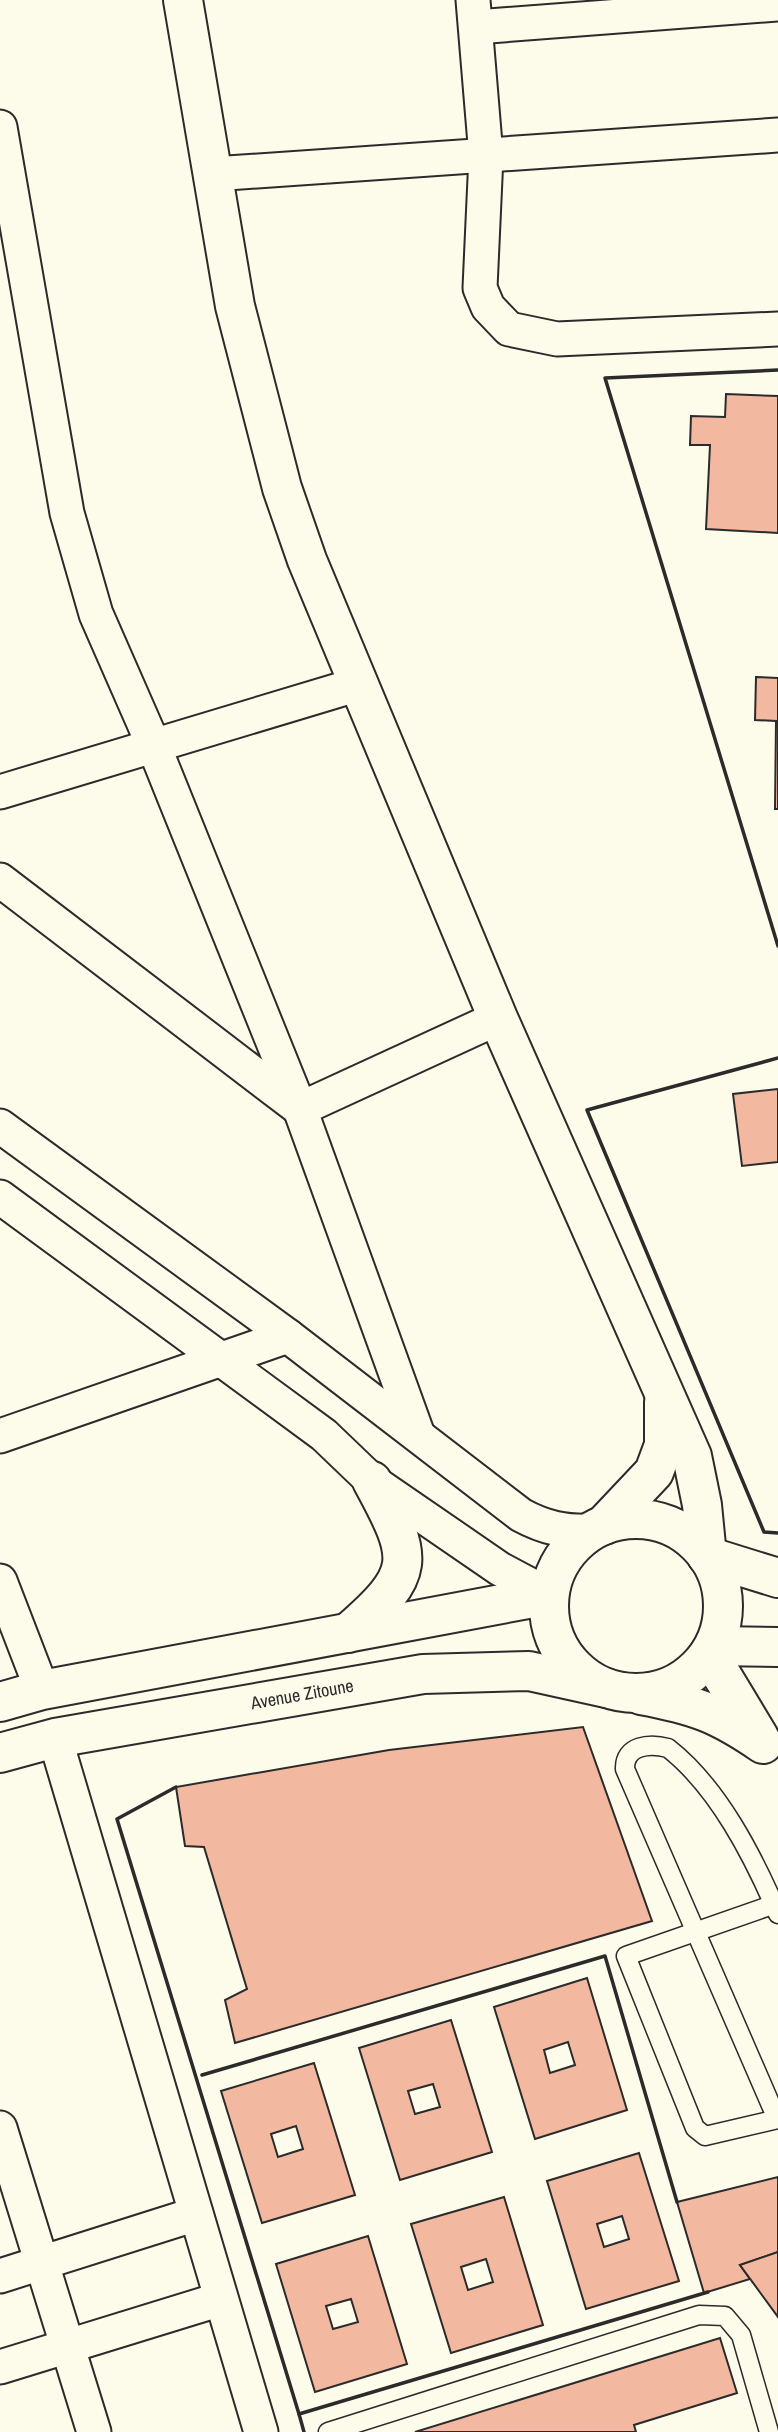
<svg xmlns="http://www.w3.org/2000/svg" width="778" height="2432" viewBox="0 0 778 2432" font-family="'Archivo Narrow',sans-serif">
<style>
.building{fill:#f2b8a0;stroke:#2b2b2b;stroke-width:2;fill-rule:evenodd}
.lines{fill:none;stroke-linecap:round;stroke-linejoin:round}
.lane-casing{stroke:#2b2b2b;stroke-width:21}
.street-casing{stroke:#2b2b2b;stroke-width:37}
.secondary-casing{stroke:#2b2b2b;stroke-width:42}
.lane{stroke:#fdfbea;stroke-width:18}
.street{stroke:#fdfbea;stroke-width:33}
.secondary{stroke:#fdfbea;stroke-width:38}
.wall{stroke:#2b2b2b;stroke-width:3.5}
.labels{text-anchor:middle;dominant-baseline:central;stroke-width:5;stroke-linejoin:round;paint-order:stroke}
.street-label{font-size:18px;fill:#2b2b2b;stroke:#fdfbea}
</style>
<rect width="100%" height="100%" fill="#fdfbea"/>
<g class="building">
<path d="M 726,394 L 778,396 L 778,533 L 706,529 L 710,445 L 690,445 L 691,416 L 725,417 Z"/>
<path d="M 756,677 L 778,678 L 778,809 L 775,809 L 776,721 L 755,720 Z"/>
<path d="M 778,1089 L 778,1162 L 742,1166 L 733,1094 Z"/>
<path d="M 583,1727 L 652,1921 L 235,2043 L 225,2000 L 247,1989 L 204,1847 L 185,1846 L 176,1787 L 389,1750 Z"/>
<path d="M 587,1978 L 627,2110 L 535,2139 L 494,2007 ZM 568,2042 L 575,2065 L 550,2073 L 544,2050 Z"/>
<path d="M 451,2020 L 492,2152 L 400,2180 L 359,2048 ZM 433,2084 L 440,2107 L 415,2114 L 408,2091 Z"/>
<path d="M 314,2063 L 355,2195 L 262,2223 L 221,2091 ZM 296,2126 L 303,2149 L 278,2157 L 271,2134 Z"/>
<path d="M 639,2153 L 679,2281 L 586,2309 L 547,2181 ZM 622,2216 L 629,2239 L 604,2247 L 597,2224 Z"/>
<path d="M 778,2177 L 778,2252 L 740,2265 L 750,2279 L 704,2293 L 677,2202 Z"/>
<path d="M 504,2197 L 543,2325 L 451,2353 L 411,2224 ZM 486,2259 L 493,2282 L 468,2290 L 461,2267 Z"/>
<path d="M 368,2236 L 407,2364 L 315,2392 L 276,2264 ZM 351,2299 L 358,2322 L 333,2329 L 326,2306 Z"/>
<path d="M 778,2252 L 778,2317 L 740,2265 Z"/>
<path d="M 720,2338 L 737,2393 L 634,2425 L 636,2432 L 415,2432 Z"/>
</g>
<g class="lines">
<defs>
<g id="lane">
<path d="M 778,1903 L 626,1956 L 695,2128 L 705,2136 L 778,2119"/>
<path d="M 777,2119 L 625,1769 C 624,1745 650,1743 668,1748 C 718,1787 753,1856 778,1914"/>
<path d="M 328,2432 L 699,2315 L 725,2316 L 741,2335 L 769,2432"/>
</g>
<g id="street">
<path d="M 473,0 L 486,156 L 480,288 L 488,307 L 509,329 L 557,339 L 778,329"/>
<path d="M 476,27 L 778,4"/>
<path d="M 0,127 L 67,513 L 96,614 L 153,744 L 300,1109 L 418,1435"/>
<path d="M 213,174 L 778,135"/>
<path d="M 0,792 L 359,684"/>
<path d="M 0,880 L 300,1109 L 498,1018"/>
<path d="M 0,1126 L 288,1336 L 521,1515 C 545,1528 565,1532 592,1531"/>
<path d="M 0,1197 L 324,1435 L 372,1481 L 500,1569 L 549,1595"/>
<path d="M 0,1436 L 288,1336"/>
<path d="M 0,1581 L 42,1690"/>
<path d="M 55,1738 L 261,2432"/>
<path d="M 0,2128 L 94,2432"/>
<path d="M 0,2276 L 196,2214"/>
<path d="M 0,2367 L 221,2299"/>
</g>
<g id="secondary">
<path d="M 183,0 L 235,306 L 282,488 L 307,560 L 498,1018 L 692,1456 L 702,1505 L 707,1556"/>
<circle cx="636" cy="1606" r="87"/>
<path d="M 604,1525 L 654,1472 L 664,1445 L 664,1402"/>
<path d="M 707,1556 L 778,1578"/>
<path d="M 348,1633 C 417,1573 415,1560 372,1481"/>
<path d="M 714,1646 L 778,1647"/>
<path d="M 709,1654 L 759,1737"/>
<path d="M 641,1695 C 695,1705 718,1713 763,1744"/>
<path d="M 0,1702 L 42,1690 L 549,1595"/>
<path d="M 0,1753 L 55,1738 L 423,1674 L 529,1671 L 606,1688"/>
</g>
</defs>
<use href="#lane" class="lane-casing"/>
<use href="#street" class="street-casing"/>
<use href="#secondary" class="secondary-casing"/>
<use href="#lane" class="lane"/>
<use href="#street" class="street"/>
<use href="#secondary" class="secondary"/>
<g class="wall">
<path d="M 778,370 L 605,378 L 778,946"/>
<path d="M 778,1058 L 587,1110 L 764,1532 L 778,1533"/>
<path d="M 176,1787 L 117,1819 L 299,2414"/>
<path d="M 202,2075 L 605,1956 L 677,2202"/>
<path d="M 304,2432 L 299,2414 L 708,2292"/>
</g>
</g>
<g class="labels">
<g class="street-label">
<text transform="translate(302 1694) rotate(-10)">Avenue Zitoune</text>
</g>
</g>
</svg>
